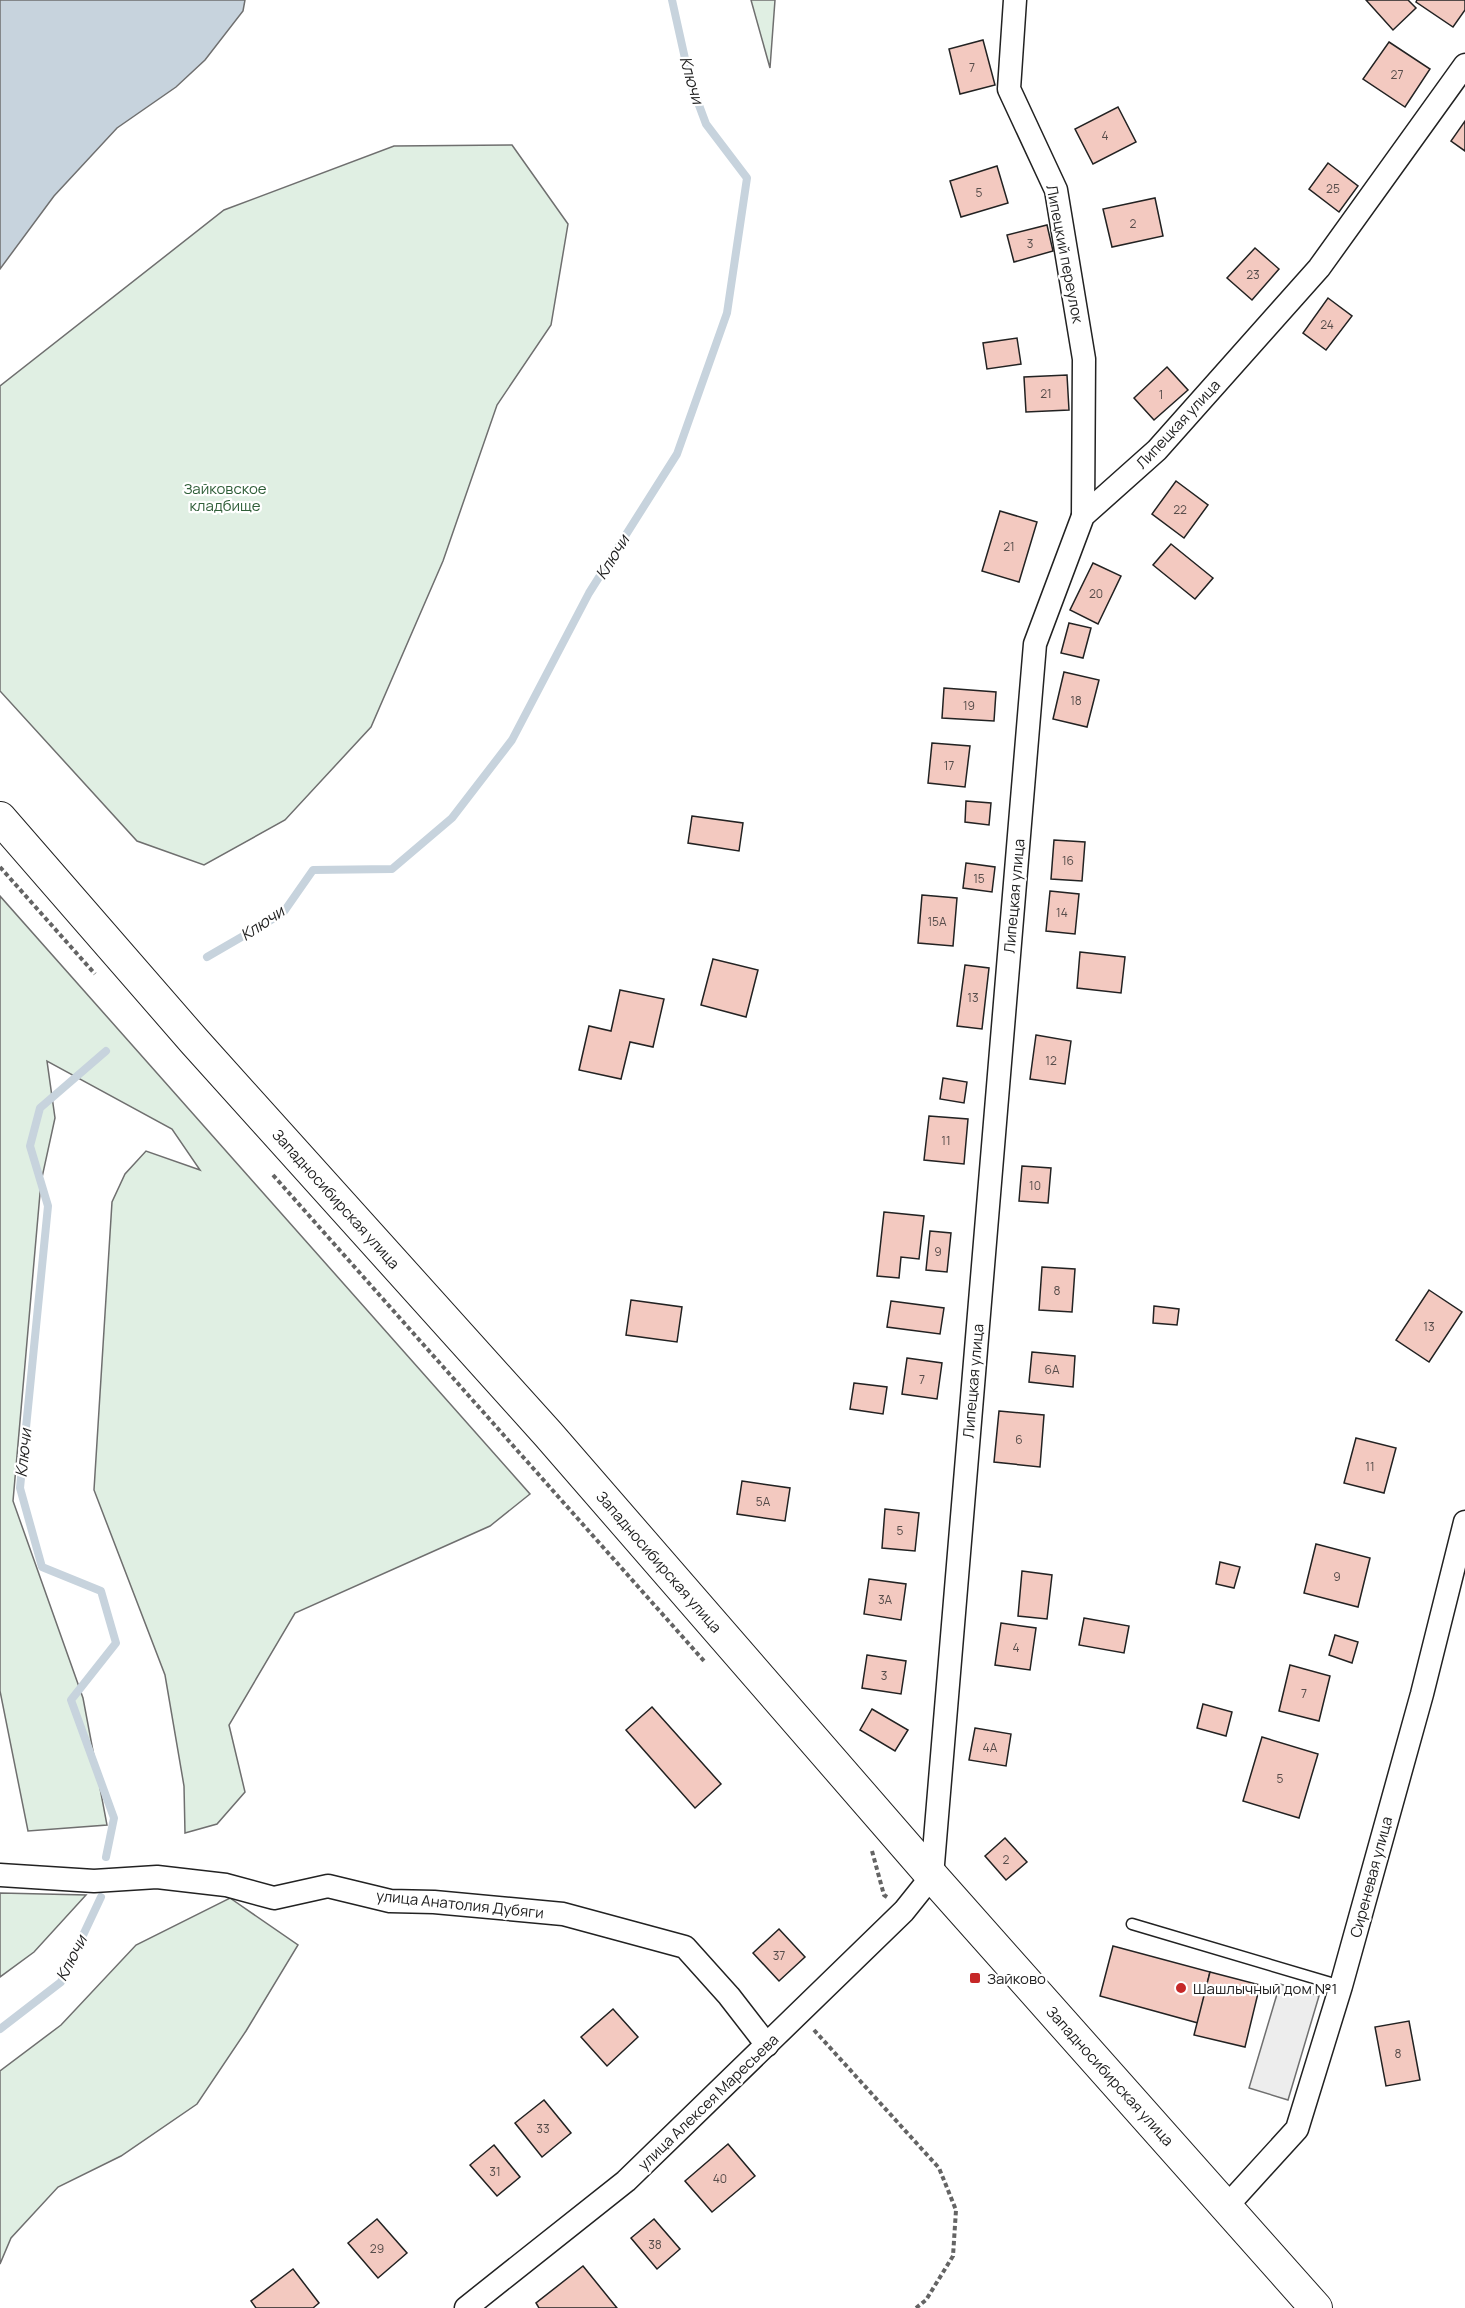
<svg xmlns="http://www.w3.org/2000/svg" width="1465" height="2308" viewBox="0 0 1465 2308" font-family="Manrope,sans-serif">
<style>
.green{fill:#e0efe3;stroke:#6f6f6f;stroke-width:1.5}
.parking{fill:#ededed;stroke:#6f6f6f;stroke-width:1.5}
.water{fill:#c7d3dd;stroke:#6f6f6f;stroke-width:1.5}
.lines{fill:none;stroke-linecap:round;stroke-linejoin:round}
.stream{stroke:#c7d3dd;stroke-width:8}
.building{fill:#f3c9c0;stroke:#222;stroke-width:1.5}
.lane-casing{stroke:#222;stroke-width:13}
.street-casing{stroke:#222;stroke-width:25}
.secondary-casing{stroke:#222;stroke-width:34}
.path{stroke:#646464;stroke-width:4;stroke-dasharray:4.5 3;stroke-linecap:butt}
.lane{stroke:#fff;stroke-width:10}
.street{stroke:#fff;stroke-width:22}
.secondary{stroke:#fff;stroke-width:32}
.poi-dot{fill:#c62828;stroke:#fff;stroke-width:2}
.labels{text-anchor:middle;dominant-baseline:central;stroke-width:4.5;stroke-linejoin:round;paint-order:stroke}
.number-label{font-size:12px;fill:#564c4a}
.street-label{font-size:15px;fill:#222;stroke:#fff}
.park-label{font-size:15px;fill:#2f5e38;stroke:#fff}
.poi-label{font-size:15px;fill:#222;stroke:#fff;text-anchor:start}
.water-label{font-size:16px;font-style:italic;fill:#222;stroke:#fff}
</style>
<rect width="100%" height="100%" fill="#fff"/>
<g class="green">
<path d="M 751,0 L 775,0 L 770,68 Z"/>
<path d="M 512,145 L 568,224 L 551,325 L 497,405 L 443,561 L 371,727 L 285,820 L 204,865 L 137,841 L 0,691 L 0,386 L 224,210 L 394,146 Z"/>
<path d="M 0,896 L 530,1494 L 490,1526 L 295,1613 L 229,1725 L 245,1792 L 217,1824 L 185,1833 L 184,1786 L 165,1675 L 94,1490 L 112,1202 L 125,1174 L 146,1151 L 200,1170 L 172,1129 L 47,1061 L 55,1118 L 41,1182 L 13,1501 L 83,1698 L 107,1825 L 28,1831 L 0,1691 Z"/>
<path d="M 0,1893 L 86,1895 L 34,1952 L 0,1977 Z"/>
<path d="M 230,1898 L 298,1945 L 246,2031 L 197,2104 L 121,2156 L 58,2187 L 11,2238 L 0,2264 L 0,2071 L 61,2025 L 136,1945 Z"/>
</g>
<path class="parking" d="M 1280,1984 L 1319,1996 L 1288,2100 L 1249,2088 Z"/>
<path class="water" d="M 0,0 L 245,0 L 243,11 L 205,60 L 176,87 L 117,128 L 54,196 L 0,269 Z"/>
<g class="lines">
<g class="stream">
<path d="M 207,957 L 283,913 L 313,870 L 392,869 L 452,818 L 512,740 L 589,593 L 677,454 L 727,313 L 747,178 L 706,124 L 690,81 L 672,0"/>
<path d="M 106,1051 L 40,1108 L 30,1146 L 48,1206 L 20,1488 L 42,1567 L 101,1591 L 116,1643 L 71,1700 L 114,1818 L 106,1857"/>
<path d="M 0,2029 L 61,1982 L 101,1897"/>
</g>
</g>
<g class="building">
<path d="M 1366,0 L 1408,0 L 1416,8 L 1393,30 Z"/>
<path d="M 1417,0 L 1465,0 L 1465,10 L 1453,27 L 1416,2 Z"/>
<path d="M 983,40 L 995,85 L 960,94 L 949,49 Z"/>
<path d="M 1389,42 L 1430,69 L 1405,107 L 1363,79 Z"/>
<path d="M 1118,107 L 1136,142 L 1093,164 L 1075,129 Z"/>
<path d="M 1465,121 L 1465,151 L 1451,141 Z"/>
<path d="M 1328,163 L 1358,186 L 1339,212 L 1309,189 Z"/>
<path d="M 997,166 L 1008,203 L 961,217 L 950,181 Z"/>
<path d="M 1155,198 L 1163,236 L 1112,247 L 1103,209 Z"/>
<path d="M 1047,225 L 1053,251 L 1014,262 L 1007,235 Z"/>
<path d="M 1255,248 L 1279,269 L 1252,300 L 1227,278 Z"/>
<path d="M 1328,298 L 1352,316 L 1326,350 L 1303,333 Z"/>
<path d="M 1017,338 L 1021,364 L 987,369 L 983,343 Z"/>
<path d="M 1167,367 L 1188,390 L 1154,420 L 1134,398 Z"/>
<path d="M 1067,375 L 1069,410 L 1026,412 L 1024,377 Z"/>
<path d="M 1176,481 L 1208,505 L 1184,538 L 1152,514 Z"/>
<path d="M 1000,511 L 1037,522 L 1019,582 L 982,571 Z"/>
<path d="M 1171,544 L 1213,578 L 1195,599 L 1153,565 Z"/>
<path d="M 1093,563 L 1121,576 L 1098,624 L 1070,610 Z"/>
<path d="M 1069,623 L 1091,628 L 1083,658 L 1061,653 Z"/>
<path d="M 1064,672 L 1099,680 L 1087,727 L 1053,719 Z"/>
<path d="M 944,688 L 996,692 L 994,721 L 942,718 Z"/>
<path d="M 932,743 L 970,746 L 965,787 L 928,783 Z"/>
<path d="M 966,801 L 991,803 L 989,825 L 965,822 Z"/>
<path d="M 692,816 L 743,823 L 739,851 L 688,843 Z"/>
<path d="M 1054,840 L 1085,842 L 1082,881 L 1051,879 Z"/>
<path d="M 966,863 L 995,867 L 992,892 L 963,888 Z"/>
<path d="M 1050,891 L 1079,894 L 1075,934 L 1046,931 Z"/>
<path d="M 922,895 L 957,898 L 953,946 L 918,943 Z"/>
<path d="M 1080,952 L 1125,957 L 1121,993 L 1077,988 Z"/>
<path d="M 713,959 L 758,970 L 746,1017 L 701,1005 Z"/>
<path d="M 965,965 L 989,968 L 982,1029 L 957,1026 Z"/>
<path d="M 620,990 L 664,999 L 653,1047 L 630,1042 L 621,1079 L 579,1070 L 589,1026 L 611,1031 Z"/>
<path d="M 1036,1035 L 1071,1041 L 1065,1084 L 1030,1079 Z"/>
<path d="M 943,1078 L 967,1082 L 964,1103 L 940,1099 Z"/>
<path d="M 929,1116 L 968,1119 L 964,1164 L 924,1160 Z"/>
<path d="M 1022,1166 L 1051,1168 L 1048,1203 L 1019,1201 Z"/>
<path d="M 884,1212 L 924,1216 L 919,1259 L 901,1257 L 899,1278 L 877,1276 Z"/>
<path d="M 930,1231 L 951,1233 L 947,1272 L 926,1270 Z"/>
<path d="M 1042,1267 L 1075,1269 L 1072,1312 L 1039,1310 Z"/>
<path d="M 1429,1290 L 1462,1312 L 1429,1362 L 1396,1340 Z"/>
<path d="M 631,1300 L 682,1307 L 677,1342 L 626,1335 Z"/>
<path d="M 891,1301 L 944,1308 L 940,1334 L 887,1327 Z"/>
<path d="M 1154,1306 L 1179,1309 L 1177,1325 L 1153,1323 Z"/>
<path d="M 1032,1352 L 1075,1356 L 1073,1387 L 1029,1382 Z"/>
<path d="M 907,1358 L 942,1363 L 937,1399 L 902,1394 Z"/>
<path d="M 854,1383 L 887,1387 L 883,1414 L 850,1409 Z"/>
<path d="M 999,1411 L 1044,1415 L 1040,1467 L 994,1462 Z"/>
<path d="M 1356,1438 L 1396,1448 L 1384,1493 L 1344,1483 Z"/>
<path d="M 742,1481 L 790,1488 L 785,1521 L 737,1514 Z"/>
<path d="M 885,1509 L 919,1513 L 915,1551 L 882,1548 Z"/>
<path d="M 1316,1544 L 1370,1558 L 1358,1607 L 1304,1593 Z"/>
<path d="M 1220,1562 L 1240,1567 L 1234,1588 L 1216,1584 Z"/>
<path d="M 1022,1571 L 1052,1575 L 1047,1619 L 1018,1616 Z"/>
<path d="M 869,1579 L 906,1584 L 901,1620 L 864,1614 Z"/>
<path d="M 1084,1618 L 1129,1626 L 1124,1653 L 1079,1645 Z"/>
<path d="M 1001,1623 L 1036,1628 L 1030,1670 L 995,1665 Z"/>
<path d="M 1335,1635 L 1358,1642 L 1352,1663 L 1329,1655 Z"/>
<path d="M 867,1655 L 906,1661 L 901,1694 L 862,1688 Z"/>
<path d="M 1290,1665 L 1330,1676 L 1319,1721 L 1279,1711 Z"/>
<path d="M 1203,1704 L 1232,1712 L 1226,1736 L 1197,1728 Z"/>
<path d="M 652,1707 L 721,1784 L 695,1808 L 626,1730 Z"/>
<path d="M 872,1709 L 908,1730 L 895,1751 L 860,1730 Z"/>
<path d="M 975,1728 L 1011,1734 L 1006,1766 L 969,1760 Z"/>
<path d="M 1262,1737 L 1318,1754 L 1299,1818 L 1243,1801 Z"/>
<path d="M 1005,1838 L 1027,1862 L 1006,1880 L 985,1856 Z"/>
<path d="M 779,1929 L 805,1957 L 779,1981 L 753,1953 Z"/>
<path d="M 1113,1946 L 1210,1972 L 1198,2023 L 1100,1996 Z"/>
<path d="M 1210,1972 L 1260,1985 L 1245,2047 L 1194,2035 Z"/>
<path d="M 613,2009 L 638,2037 L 607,2066 L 581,2037 Z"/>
<path d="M 1409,2021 L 1420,2080 L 1386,2086 L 1375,2027 Z"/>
<path d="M 544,2100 L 571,2133 L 542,2157 L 515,2123 Z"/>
<path d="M 728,2144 L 755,2176 L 712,2212 L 685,2181 Z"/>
<path d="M 494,2145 L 520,2177 L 497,2196 L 470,2165 Z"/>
<path d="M 377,2219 L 407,2253 L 378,2278 L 348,2243 Z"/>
<path d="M 654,2219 L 680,2249 L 657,2269 L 631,2238 Z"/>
<path d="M 583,2266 L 617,2308 L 539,2308 L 536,2303 Z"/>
<path d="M 293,2269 L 319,2303 L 313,2308 L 256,2308 L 251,2301 Z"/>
</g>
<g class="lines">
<defs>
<path id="lane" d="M 1132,1924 L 1341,1986"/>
<g id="street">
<path d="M 1015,0 L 1009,89 L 1056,190 L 1084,359 L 1083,516"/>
<path d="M 0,1875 L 94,1881 L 157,1877 L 226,1885 L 274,1898 L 328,1886 L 390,1901 L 434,1902 L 563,1914 L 685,1947 L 729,1996 L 767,2045"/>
<path d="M 1226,2207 L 1297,2129 L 1341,1986 L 1422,1694 L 1465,1522"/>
<path d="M 466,2308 L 626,2181 L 904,1911 L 932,1876 L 1035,644 L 1083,516 L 1157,450 L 1319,268 L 1465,65"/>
</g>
<path id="secondary" d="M 0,818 L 194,1041 L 548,1434 L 932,1876 L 1316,2308"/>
</defs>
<use href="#lane" class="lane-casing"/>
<use href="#street" class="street-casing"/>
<use href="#secondary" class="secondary-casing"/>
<g class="path">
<path d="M 0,867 L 95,974"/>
<path d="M 273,1175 L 704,1661"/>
<path d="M 872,1851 L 884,1895 L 887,1897"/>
<path d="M 814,2030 L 939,2168 L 956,2210 L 953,2256 L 926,2300 L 916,2308"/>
</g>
<use href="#lane" class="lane"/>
<use href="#street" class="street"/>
<use href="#secondary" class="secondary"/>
</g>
<g class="poi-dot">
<rect x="969" y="1972" width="12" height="12" rx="3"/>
<circle cx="1181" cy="1988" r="6"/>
</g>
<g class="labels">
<g class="number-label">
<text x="972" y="67">7</text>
<text x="1397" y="74">27</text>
<text x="1105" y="135">4</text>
<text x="1333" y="188">25</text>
<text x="979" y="192">5</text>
<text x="1133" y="223">2</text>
<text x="1030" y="243">3</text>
<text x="1253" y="274">23</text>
<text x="1327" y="324">24</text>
<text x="1046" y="393">21</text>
<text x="1161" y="394">1</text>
<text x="1180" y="509">22</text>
<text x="1009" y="546">21</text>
<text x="1096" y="593">20</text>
<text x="1076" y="700">18</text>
<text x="969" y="705">19</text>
<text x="949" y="765">17</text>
<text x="1068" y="860">16</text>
<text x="979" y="878">15</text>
<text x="1062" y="912">14</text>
<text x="937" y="921">15А</text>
<text x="973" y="997">13</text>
<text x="1051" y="1060">12</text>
<text x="946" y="1140">11</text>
<text x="1035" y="1185">10</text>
<text x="938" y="1251">9</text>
<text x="1057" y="1290">8</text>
<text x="1429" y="1326">13</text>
<text x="1052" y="1369">6А</text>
<text x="922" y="1379">7</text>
<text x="1019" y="1439">6</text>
<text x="1370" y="1466">11</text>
<text x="763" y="1501">5А</text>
<text x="900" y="1530">5</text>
<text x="1337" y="1576">9</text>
<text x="885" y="1599">3А</text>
<text x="1016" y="1647">4</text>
<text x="884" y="1675">3</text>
<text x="1304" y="1693">7</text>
<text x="990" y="1747">4А</text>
<text x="1280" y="1778">5</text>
<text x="1006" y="1859">2</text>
<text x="779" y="1955">37</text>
<text x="1398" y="2053">8</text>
<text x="543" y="2128">33</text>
<text x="495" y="2171">31</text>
<text x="720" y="2178">40</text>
<text x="655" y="2244">38</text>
<text x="377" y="2248">29</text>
</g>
<g class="street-label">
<text transform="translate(1065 254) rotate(79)">Липецкий переулок</text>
<text transform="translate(1178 424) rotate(-47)">Липецкая улица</text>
<text transform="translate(1014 896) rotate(-85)">Липецкая улица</text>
<text transform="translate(336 1199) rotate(48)">Западносибирская улица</text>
<text transform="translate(973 1381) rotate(-85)">Липецкая улица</text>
<text transform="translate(659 1562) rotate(49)">Западносибирская улица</text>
<text transform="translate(1371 1877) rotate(-75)">Сиреневая улица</text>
<text transform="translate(460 1904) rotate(6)">улица Анатолия Дубяги</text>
<text transform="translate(1110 2076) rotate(48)">Западносибирская улица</text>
<text transform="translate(708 2102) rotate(-44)">улица Алексея Маресьева</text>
</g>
<g class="park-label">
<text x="225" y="488">Зайковское<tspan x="225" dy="17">кладбище</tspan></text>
</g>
<g class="poi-label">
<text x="987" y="1978">Зайково</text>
<text x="1193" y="1988">Шашлычный дом №1</text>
</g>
<g class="water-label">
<text transform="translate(692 80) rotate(74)">Ключи</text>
<text transform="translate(612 557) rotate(-58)">Ключи</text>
<text transform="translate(262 923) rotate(-34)">Ключи</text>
<text transform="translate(23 1453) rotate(-84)">Ключи</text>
<text transform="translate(71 1958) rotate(-63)">Ключи</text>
</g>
</g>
</svg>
